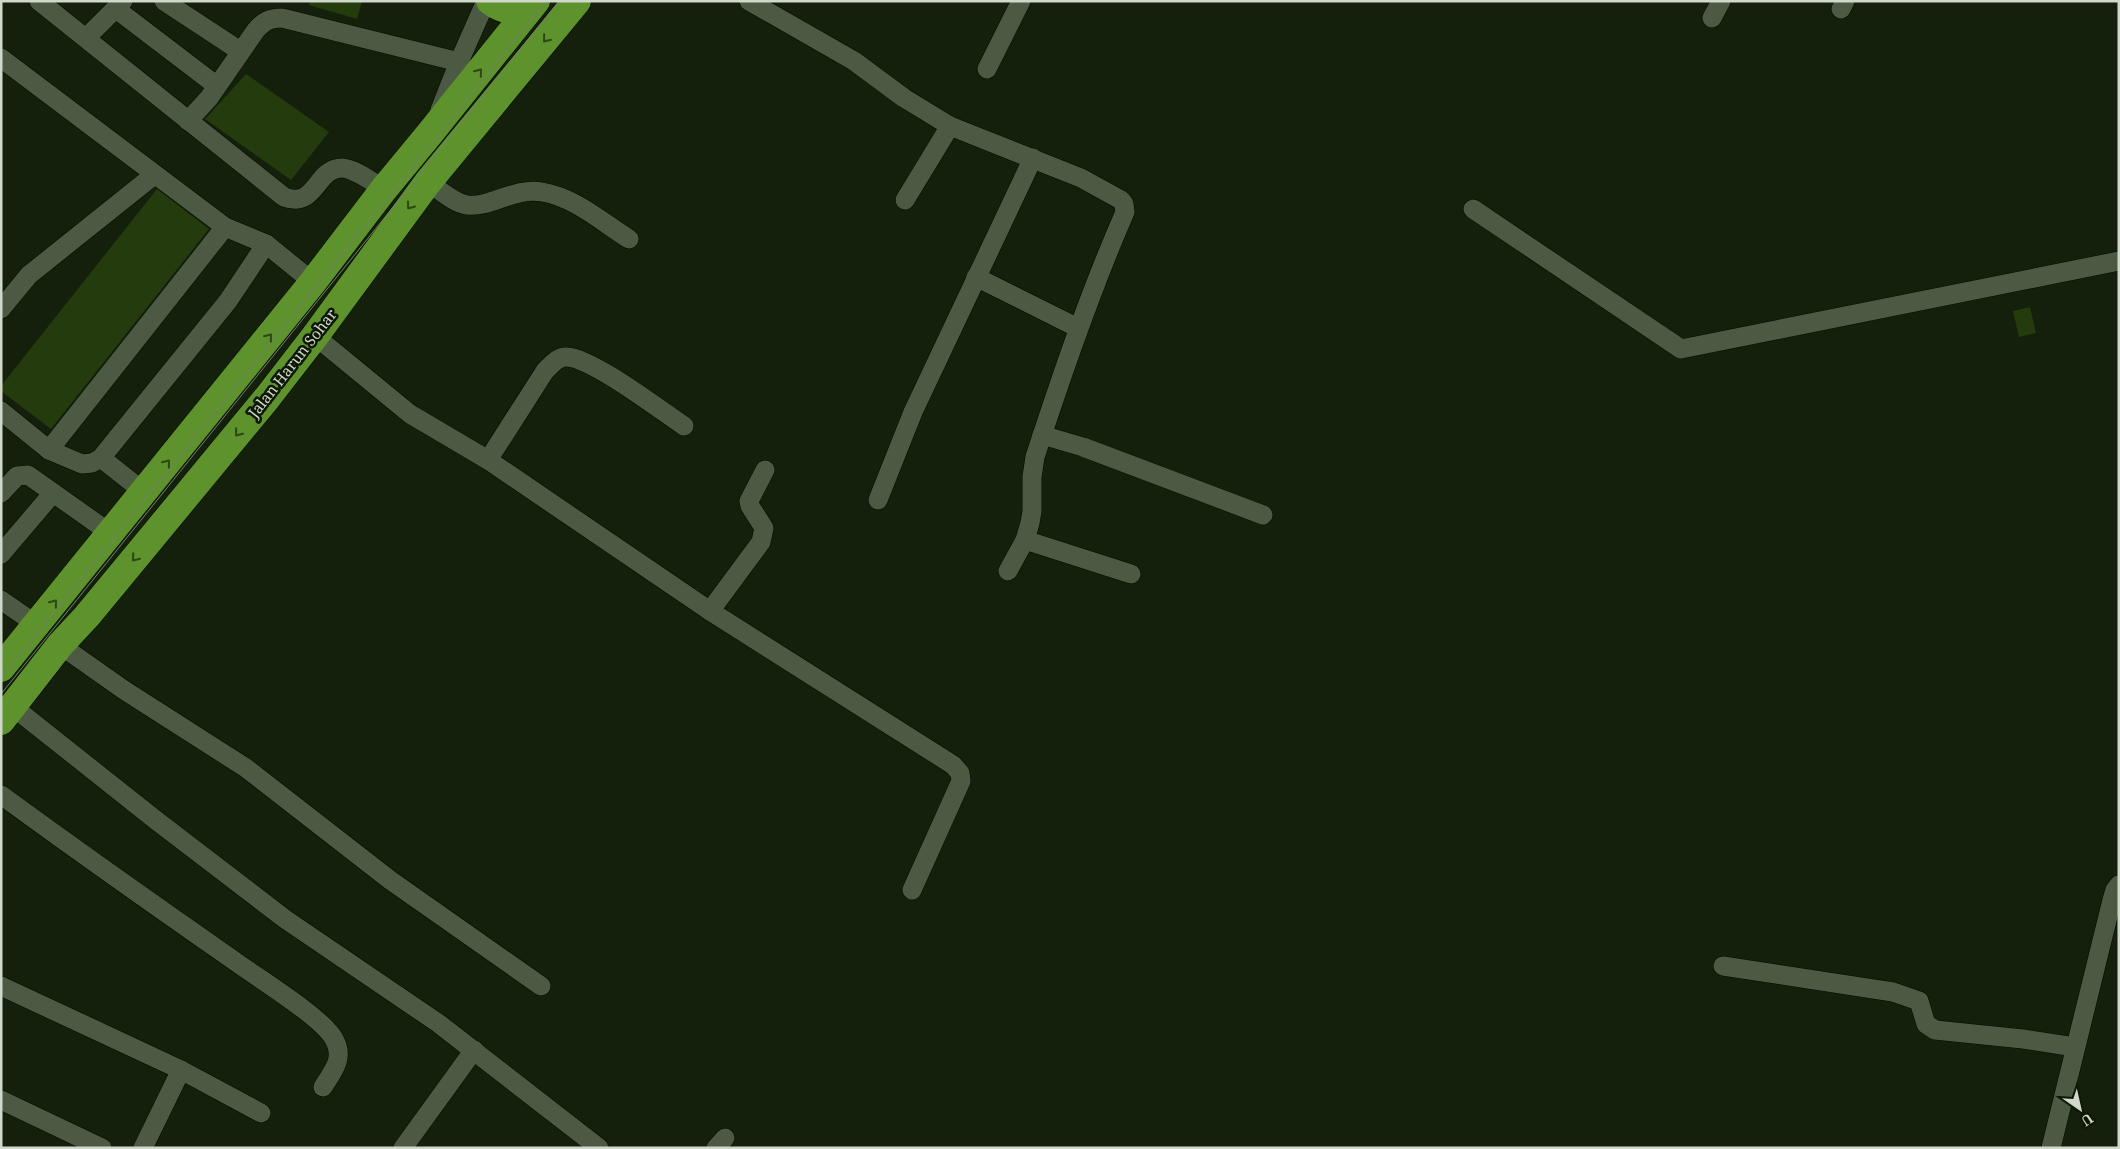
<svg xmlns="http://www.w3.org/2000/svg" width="2120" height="1149" viewBox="0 0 2120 1149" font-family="'Noto Serif',serif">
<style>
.building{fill:#233b0d}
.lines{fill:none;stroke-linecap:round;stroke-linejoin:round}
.minor-casing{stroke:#020a00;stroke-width:20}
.highway-casing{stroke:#020a00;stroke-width:29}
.minor{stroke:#4c5a43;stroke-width:19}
.highway{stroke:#5d922c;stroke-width:28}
.tram{stroke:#76806f;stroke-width:1}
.oneway{stroke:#2c4814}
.labels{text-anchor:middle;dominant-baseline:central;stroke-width:5;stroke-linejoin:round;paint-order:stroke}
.street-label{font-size:15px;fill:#d0d8cb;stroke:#0c1704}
</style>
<rect width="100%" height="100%" fill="#15200c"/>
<g class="building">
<path d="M 310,1 L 362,1 L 357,19 L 309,5 Z"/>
<path d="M 246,74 L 329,132 L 291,180 L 205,119 Z"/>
<path d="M 157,189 L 209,229 L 51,429 L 1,391 L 1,386 Z"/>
<path d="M 2030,307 L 2036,333 L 2019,337 L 2013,311 Z"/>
</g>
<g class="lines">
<defs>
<g id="minor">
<path d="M 39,1 L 284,197 C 317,209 315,168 342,168 C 356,169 372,182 384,189"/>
<path d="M 164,1 L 240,51"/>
<path d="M 749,1 L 854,61 L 904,98 L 950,126 L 1081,178 L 1121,200 L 1124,204 L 1125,212 C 1090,292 1062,374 1035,457 L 1032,477 L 1032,511 L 1030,523 L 1025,540 L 1008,571"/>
<path d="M 116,9 L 217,86"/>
<path d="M 1841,9 L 1845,1"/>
<path d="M 1712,18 L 1721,1"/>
<path d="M 86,38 L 123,1"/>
<path d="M 1,58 L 225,227 L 266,244 L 313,282"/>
<path d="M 987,69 L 1021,1"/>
<path d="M 440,110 L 459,62 L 486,1"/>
<path d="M 188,121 L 209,98 L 256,30 C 264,21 270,18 282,18 L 459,62"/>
<path d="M 428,182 C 439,189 453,203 467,205 C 491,208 514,187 542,192 C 574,197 602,222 629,239"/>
<path d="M 905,200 L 950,126"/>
<path d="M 1473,209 L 1681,349 L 2119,261"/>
<path d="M 976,277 L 1078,328"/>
<path d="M 1,309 L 29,275 L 154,175"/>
<path d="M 315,336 L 410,414 L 488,460 L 710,611 L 953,765 L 960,773 L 961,781 L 912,890"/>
<path d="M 1,411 L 49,450 L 82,464 L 92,463 L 101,458 L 228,301 L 266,244"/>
<path d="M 1042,435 L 1083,447 L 1263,515"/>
<path d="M 49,450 L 225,227"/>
<path d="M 101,458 L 144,492"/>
<path d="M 488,460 L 545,371 C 551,365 558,356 567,357 C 592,358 660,410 684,426"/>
<path d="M 1,493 L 17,476 L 28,475 L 110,533"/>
<path d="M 878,500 L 913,412 L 1033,158"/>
<path d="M 1025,540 L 1131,574"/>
<path d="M 1,554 L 53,493"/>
<path d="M 1,600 L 37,625"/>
<path d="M 710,611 L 761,542 L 764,528 L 750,506 L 749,501 L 765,470"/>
<path d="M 60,645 L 124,690 L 246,768 L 390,880 L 541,986"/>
<path d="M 12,706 L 157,821 L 285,919 L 438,1023 L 599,1148"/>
<path d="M 1,795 C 79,852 157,907 236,962 C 258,978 323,1018 334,1039 C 345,1058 333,1071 323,1087"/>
<path d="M 1723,966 L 1893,992 L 1919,1001 L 1926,1024 L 1935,1030 L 2023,1039 L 2075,1047"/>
<path d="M 1,986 L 181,1070 L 261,1113"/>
<path d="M 1,1100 L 102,1148"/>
<path d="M 143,1148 L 181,1070"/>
<path d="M 403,1148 L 474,1050"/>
<path d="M 716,1148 L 725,1138"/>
<path d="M 2051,1148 L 2112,900 L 2115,890 L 2119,885"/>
</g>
<g id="highway">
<path d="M 490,1 C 503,11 515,13 530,8"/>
<path d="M 1,668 L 313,282 L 384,189 L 431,132 L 536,1"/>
<path d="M 1,721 L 60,645 L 87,616 L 267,398 L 315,336 L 428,182 L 577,1"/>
</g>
</defs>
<use href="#minor" class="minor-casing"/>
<use href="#highway" class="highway-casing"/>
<use href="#minor" class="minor"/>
<use href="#highway" class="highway"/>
<g class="tram">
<path d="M 1,678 L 546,1"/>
<path d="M 1,694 L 559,1"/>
</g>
</g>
<defs><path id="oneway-chevron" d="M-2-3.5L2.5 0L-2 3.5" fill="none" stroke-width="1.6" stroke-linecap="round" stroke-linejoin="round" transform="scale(1.25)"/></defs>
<g class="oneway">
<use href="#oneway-chevron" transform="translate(546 39) rotate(129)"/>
<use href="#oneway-chevron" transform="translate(479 72) rotate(-51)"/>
<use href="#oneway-chevron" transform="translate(410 206) rotate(126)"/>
<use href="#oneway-chevron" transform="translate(269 337) rotate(-51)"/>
<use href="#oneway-chevron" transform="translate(238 433) rotate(129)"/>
<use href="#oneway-chevron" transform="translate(167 463) rotate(-51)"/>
<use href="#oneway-chevron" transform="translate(135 558) rotate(129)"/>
<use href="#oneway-chevron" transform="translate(54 603) rotate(-51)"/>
</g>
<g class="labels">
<g class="street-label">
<text transform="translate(292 363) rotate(-52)">Jalan Harun Sohar</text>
</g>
</g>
<rect width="2120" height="1149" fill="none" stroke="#d0d8cb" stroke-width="5"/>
<g transform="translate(2080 1109) rotate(146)" stroke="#0c1704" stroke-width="4" paint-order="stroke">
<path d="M0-4L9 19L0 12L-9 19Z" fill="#d0d8cb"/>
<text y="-8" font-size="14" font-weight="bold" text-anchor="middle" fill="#d0d8cb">U</text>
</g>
</svg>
